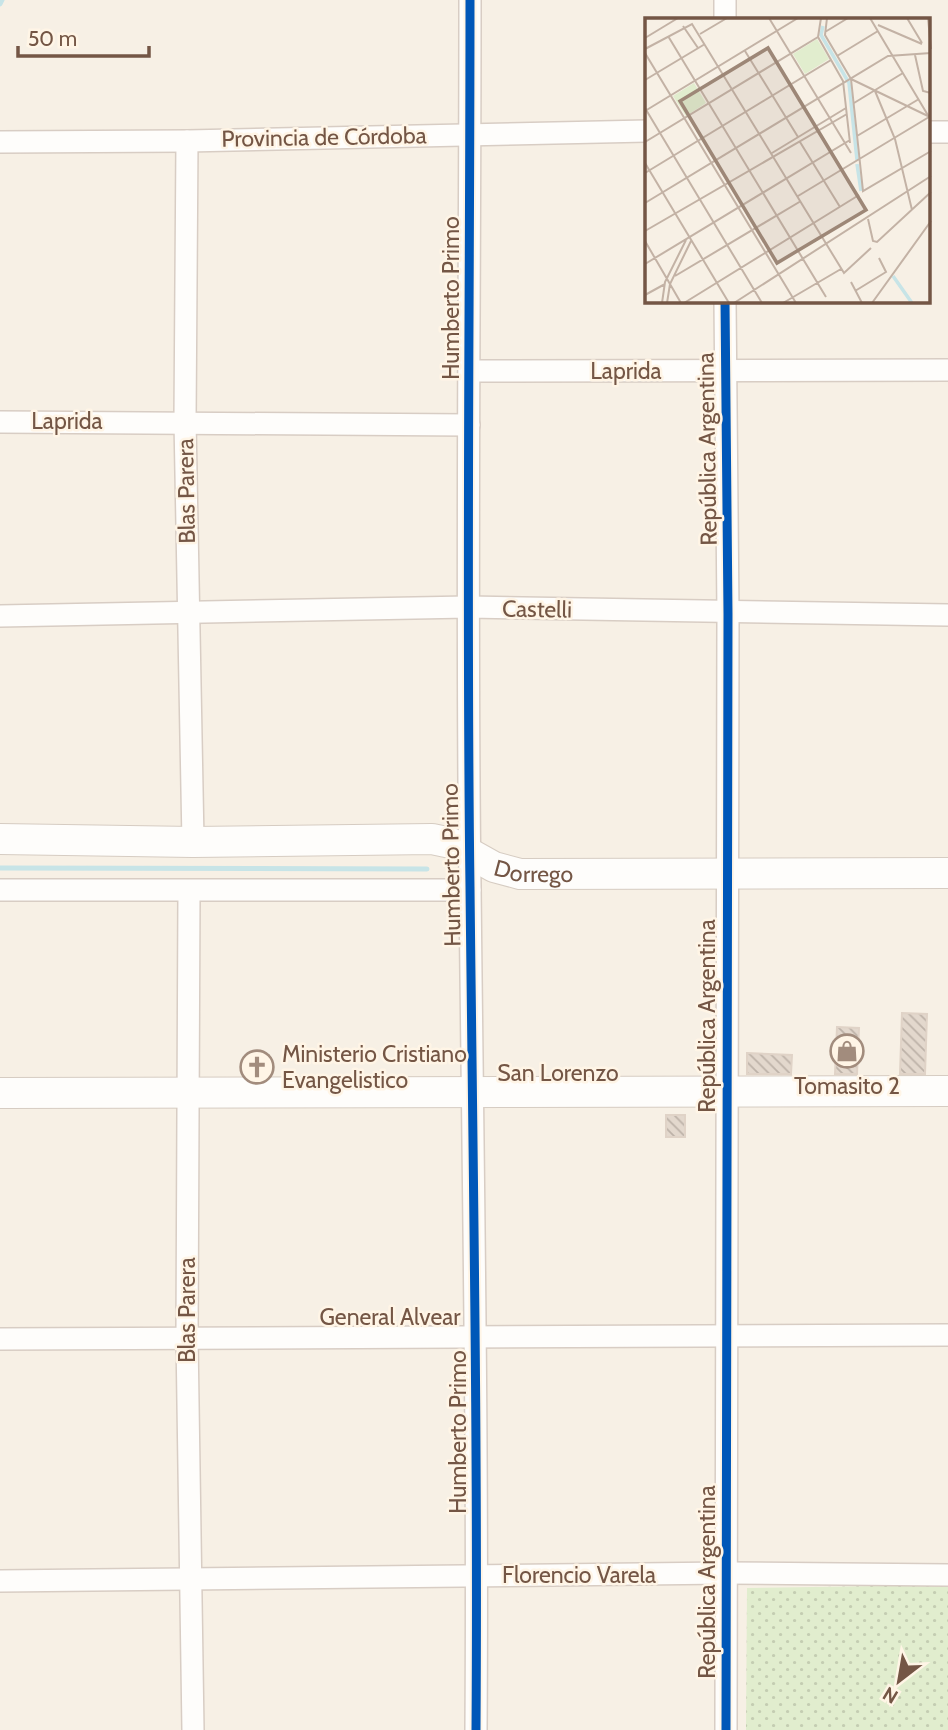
<svg xmlns="http://www.w3.org/2000/svg" width="948" height="1730" viewBox="0 0 948 1730" font-family="Cabin,sans-serif">
<style>
.park{fill:url(#park-dots)}
.lines{fill:none;stroke-linecap:round;stroke-linejoin:round}
.stream{stroke:#c7e4e7;stroke-width:5}
.building{fill:url(#building-back-hatch);stroke:#e0d3c7;stroke-width:2}
.street-casing{stroke:#d8cdc4;stroke-width:24}
.secondary-casing{stroke:#d6ccc2;stroke-width:32}
.street{stroke:#fefdfb;stroke-width:21}
.secondary{stroke:#fefdfb;stroke-width:30}
.cycleway-casing{stroke:#fff5e6;stroke-width:13}
.cycleway{stroke:#0057b8;stroke-width:9}
.labels{text-anchor:middle;dominant-baseline:central;stroke-width:5;stroke-linejoin:round;paint-order:stroke}
.street-label{font-size:23px;fill:#745645;stroke:#fff5e6}
.poi-label{font-size:23px;fill:#745645;stroke:#fff5e6;text-anchor:start}
.inset-river{fill:none;stroke:#c7e4e7;stroke-width:3.5}
.inset-road{fill:none;stroke:#c3b2a5;stroke-width:2}
.view{fill:#9d8777;fill-opacity:0.15;stroke:#9d8777;stroke-width:3.5}
.inset-edge{fill:none;stroke:#745645;stroke-width:3.5}
</style>
<defs>
<pattern id="park-dots" width="8" height="8" patternUnits="userSpaceOnUse" patternTransform="scale(1.75)"><rect width="8" height="8" fill="#e1edce"/><path d="M2 2h.1M6 6h.1" fill="none" stroke="#c4cdb2" stroke-width="1.8" stroke-linecap="round"/></pattern>
<pattern id="building-back-hatch" width="6" height="6" patternUnits="userSpaceOnUse" patternTransform="scale(1.75)"><rect width="6" height="6" fill="#e3d8cd"/><path d="M-1 5l2 2M0 0l6 6M5-1l2 2" fill="none" stroke="#bdb2a8"/></pattern>
</defs>
<rect width="100%" height="100%" fill="#f7f0e5"/>
<path class="park" d="M 948,1585 L 948,1730 L 746,1730 L 747,1588 Z"/>
<g class="lines">
<g class="stream">
<path d="M 0,4 L 2,0"/>
<path d="M 0,868 L 427,869"/>
</g>
</g>
<g class="building">
<path d="M 902,1013 L 927,1014 L 925,1074 L 900,1074 Z"/>
<path d="M 837,1027 L 859,1028 L 857,1074 L 835,1074 Z"/>
<path d="M 747,1053 L 792,1055 L 791,1074 L 747,1074 Z"/>
<rect x="246" y="1055" width="23" height="20"/>
<rect x="666" y="1115" width="19" height="22"/>
</g>
<g class="lines">
<defs>
<g id="street">
<path d="M 470,0 C 470,296 466,591 470,887 C 473,1168 478,1449 476,1730"/>
<path d="M 725,19 L 725,0"/>
<path d="M 929,132 L 948,132"/>
<path d="M 187,141 L 185,421 L 193,842"/>
<path d="M 0,142 L 187,141 L 647,131"/>
<path d="M 725,301 L 728,614 L 726,1730"/>
<path d="M 471,371 L 948,370"/>
<path d="M 0,422 L 469,425"/>
<path d="M 0,616 L 468,607 L 948,615"/>
<path d="M 0,890 L 470,890"/>
<path d="M 189,891 L 187,1338 L 193,1730"/>
<path d="M 0,1339 L 948,1335"/>
<path d="M 0,1581 L 727,1573 L 948,1575"/>
</g>
<g id="secondary">
<path id="s1" d="M 0,839 L 193,842 L 432,839 L 451,843 L 494,867 L 520,874 L 948,873"/>
<path d="M 0,1093 L 948,1091"/>
</g>
</defs>
<use href="#street" class="street-casing"/>
<use href="#secondary" class="secondary-casing"/>
<use href="#street" class="street"/>
<use href="#secondary" class="secondary"/>
<defs>
<g id="cycleway">
<path d="M 470,0 C 470,296 466,591 470,887 C 473,1168 478,1449 476,1730"/>
<path d="M 725,301 L 728,614 L 726,1730"/>
</g>
</defs>
<use href="#cycleway" class="cycleway-casing"/>
<use href="#cycleway" class="cycleway"/>
</g>
<defs>
<symbol id="shop-ring" viewBox="-11 -11 22 22"><circle r="9.5" fill="#fff5e6" stroke="#a28c7d" stroke-width="1.5"/><path d="M-5-2.5h2.3a2.7 3.5 0 0 1 5.4 0H5L5.5 6h-11ZM-1.5-2.5h3a1.5 2.3 0 0 0-3 0Z" fill="#a28c7d"/></symbol>
<symbol id="church-ring" viewBox="-11 -11 22 22"><circle r="9.5" fill="#fff5e6" stroke="#a28c7d" stroke-width="1.5"/><path d="M-1.2-6h2.4v3.5h3.3v2.4h-3.3V6h-2.4V-.1h-3.3v-2.4h3.3Z" fill="#a28c7d"/></symbol>
</defs>
<g fill-rule="evenodd">
<use href="#shop-ring" x="828" y="1032" width="38" height="38"/>
<use href="#church-ring" x="238" y="1048" width="38" height="38"/>
</g>
<g class="labels">
<g class="street-label">
<text transform="translate(324 137) rotate(-1)">Provincia de Córdoba</text>
<text transform="translate(451 298) rotate(-90)">Humberto Primo</text>
<text x="626" y="371">Laprida</text>
<text x="67" y="421">Laprida</text>
<text transform="translate(707 449) rotate(-91)">República Argentina</text>
<text transform="translate(186 491) rotate(-91)">Blas Parera</text>
<text transform="translate(537 609) rotate(1)">Castelli</text>
<text transform="translate(451 865) rotate(-91)">Humberto Primo</text>
<text stroke="none"><textPath href="#s1" startOffset="541">Dorrego</textPath></text>
<text transform="translate(707 1016) rotate(-90)">República Argentina</text>
<text x="558" y="1073">San Lorenzo</text>
<text transform="translate(187 1310) rotate(-90)">Blas Parera</text>
<text x="390" y="1317">General Alvear</text>
<text transform="translate(458 1432) rotate(-90)">Humberto Primo</text>
<text x="579" y="1575">Florencio Varela</text>
<text transform="translate(707 1582) rotate(-90)">República Argentina</text>
</g>
<g class="poi-label">
<text x="282" y="1054">Ministerio Cristiano<tspan x="282" dy="26">Evangelistico</tspan></text>
<text x="847" y="1086" text-anchor="middle">Tomasito 2</text>
</g>
</g>
<g transform="translate(645 18)">
<rect width="285" height="285" fill="#f7f0e5"/>
<path d="M 172,21 L 184,41 L 160,56 L 148,36 ZM 49,65 L 61,85 L 41,98 L 28,78 Z" fill="#e1edce"/>
<path class="inset-river" d="M 178,8 L 176,17 L 204,65 L 212,142M 212,146 L 216,173M 248,258 L 267,285"/>
<path class="inset-road" d="M 124,0 L 206,135M 176,0 L 173,19 L 198,63 L 205,125M 182,0 L 180,17 L 206,61 L 218,173 L 286,133M 225,0 L 284,99M 262,0 L 277,25M 283,0 L 286,31M 233,7 L 277,26M 38,8 L 53,30M 180,14 L 203,0M 55,16 L 82,0M 23,18 L 181,279M 0,20 L 33,0M 0,31 L 47,6 L 199,255 L 226,230M 100,33 L 153,119M 0,35 L 151,285M 270,37 L 278,73 L 286,75M 192,38 L 233,13M 206,61 L 285,99M 0,62 L 60,26M 230,73 L 250,121 L 267,192M 209,85 L 258,55M 0,90 L 117,285M 0,93 L 153,0M 212,118 L 274,81M 0,124 L 173,19M 155,124 L 195,189M 127,135 L 201,90M 0,145 L 84,285M 0,155 L 186,42M 153,178 L 284,99M 0,185 L 243,38 L 286,35M 223,201 L 228,223 L 232,224 L 286,174M 0,213 L 202,96M 0,223 L 36,285M 0,246 L 205,122M 30,258 L 156,183M 206,264 L 217,285M 210,273 L 241,254 L 234,240M 0,277 L 20,266M 17,285 L 20,264 L 41,222M 22,285 L 25,266 L 46,223M 39,285 L 214,177M 89,285 L 286,158M 138,285 L 196,251M 227,285 L 286,203"/>
<path class="view" d="M 123,30 L 221,192 L 132,245 L 35,83 Z"/>
<rect width="285" height="285" class="inset-edge"/>
</g>
<g transform="translate(899 1681) rotate(211)" stroke="#fff5e6" stroke-width="5" paint-order="stroke">
<path d="M0-5L12 26L0 18L-12 26Z" fill="#745645"/>
<text y="-10" font-size="19" font-weight="bold" text-anchor="middle" fill="#745645">N</text>
</g>
<path d="M18 46v10h131v-10" fill="none" stroke="#745645" stroke-width="3.5"/>
<text x="28" y="46" font-size="21" fill="#745645" stroke="#fff5e6" stroke-width="5" paint-order="stroke">50 m</text>
</svg>
